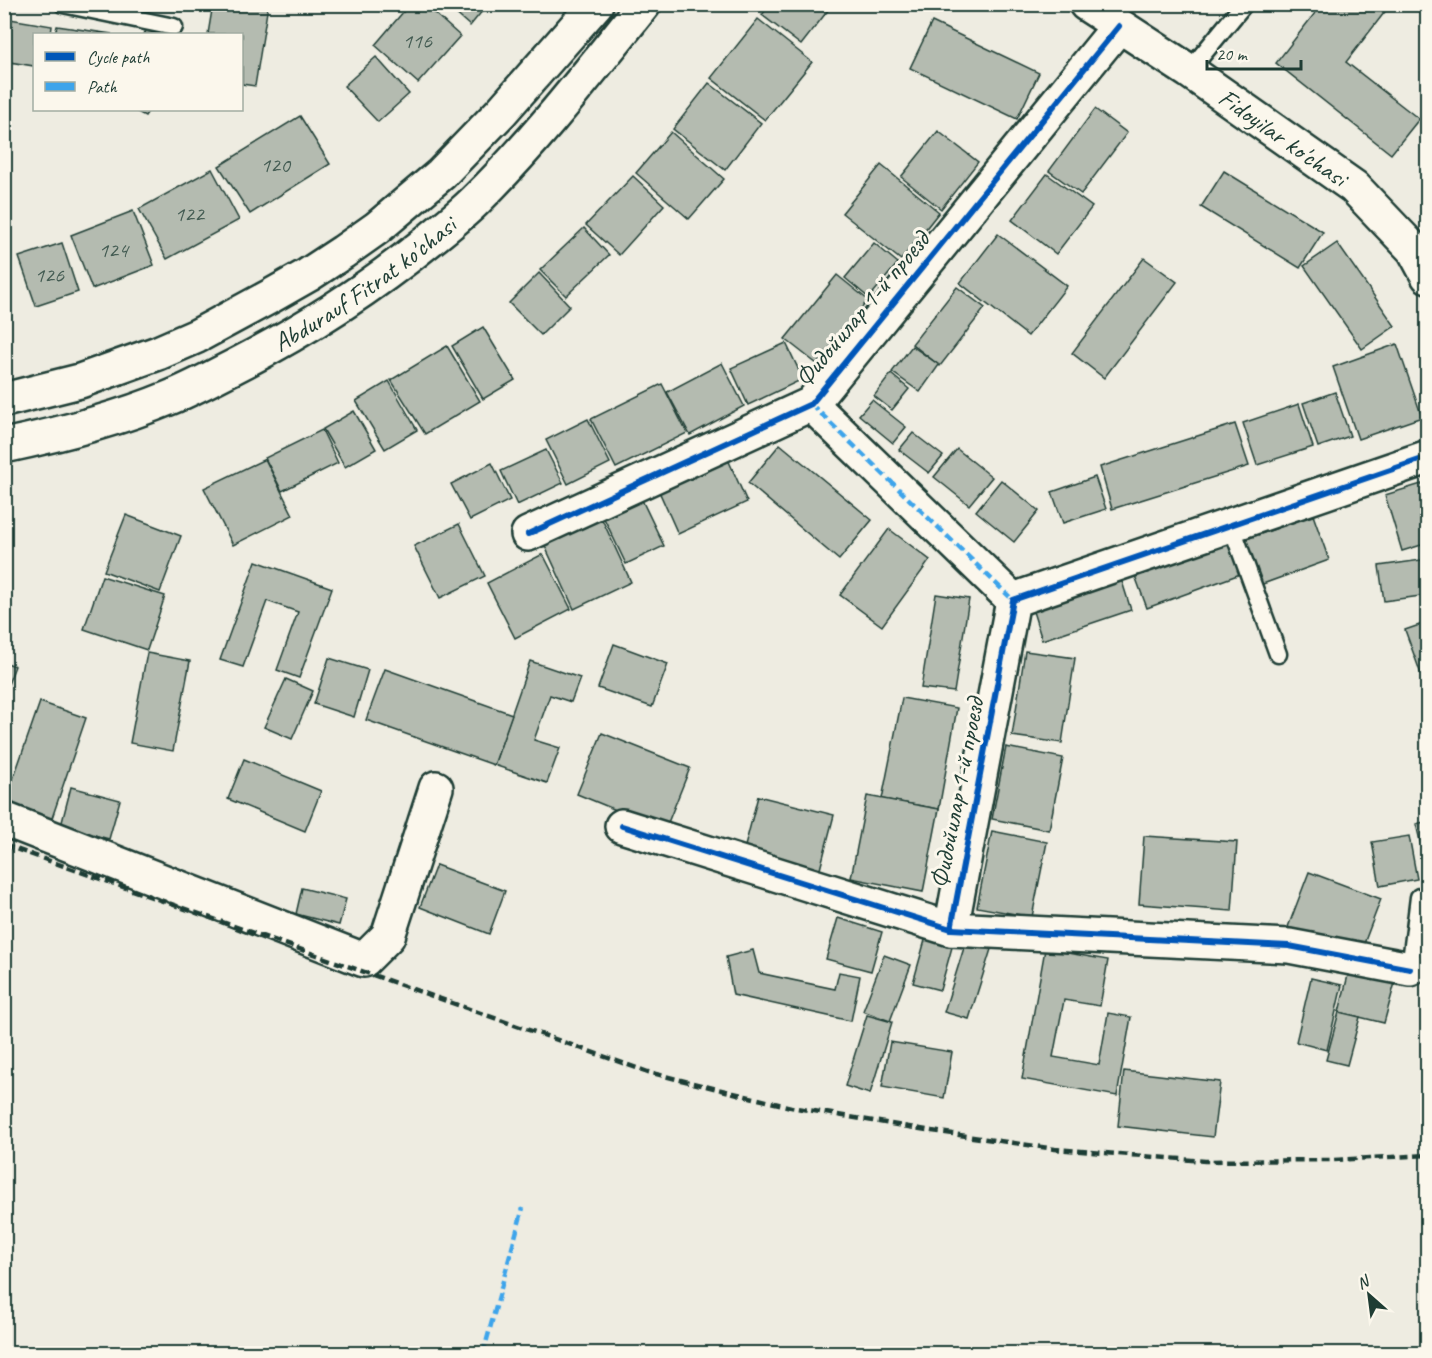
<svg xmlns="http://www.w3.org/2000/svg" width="1432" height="1358" viewBox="0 0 1432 1358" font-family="Caveat,sans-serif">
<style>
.building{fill:#b4bbb0;stroke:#1f3d34;stroke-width:1.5}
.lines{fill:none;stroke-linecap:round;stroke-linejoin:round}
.lane-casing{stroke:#1f3d34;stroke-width:21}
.street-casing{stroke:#1f3d34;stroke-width:38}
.secondary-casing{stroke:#1f3d34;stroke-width:38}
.lane{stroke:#fbf7ec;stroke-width:16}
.street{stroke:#fbf7ec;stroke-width:33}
.secondary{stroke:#fbf7ec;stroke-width:33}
.rail{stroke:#1f3d34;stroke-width:4.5;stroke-dasharray:9 4.5;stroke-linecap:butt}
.quiet{stroke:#3da4eb;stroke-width:4.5;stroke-dasharray:9 4.5;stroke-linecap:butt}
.cycleway-casing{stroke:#fbf7ec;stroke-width:10}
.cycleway{stroke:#0057b8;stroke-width:6}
.labels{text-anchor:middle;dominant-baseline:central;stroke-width:6;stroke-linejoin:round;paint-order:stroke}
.number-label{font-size:22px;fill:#445c53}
.street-label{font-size:26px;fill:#1f3d34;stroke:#fbf7ec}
</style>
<rect width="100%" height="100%" fill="#eeece1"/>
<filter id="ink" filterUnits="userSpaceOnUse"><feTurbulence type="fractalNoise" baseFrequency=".0167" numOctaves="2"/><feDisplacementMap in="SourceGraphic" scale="12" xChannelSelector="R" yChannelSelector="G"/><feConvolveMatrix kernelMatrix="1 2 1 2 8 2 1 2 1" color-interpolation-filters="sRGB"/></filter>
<g filter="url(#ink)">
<g class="building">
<path d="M 213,4 L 268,5 L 255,86 L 242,84 L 242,34 L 208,34 Z"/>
<path d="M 410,4 L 424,4 L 460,36 L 418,83 L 375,45 Z"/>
<path d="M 445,4 L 488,4 L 470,26 Z"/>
<path d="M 770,4 L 833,4 L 801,45 L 762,15 Z"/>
<path d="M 1322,4 L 1391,4 L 1346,62 L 1419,119 L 1391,154 L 1276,63 Z"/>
<path d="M 4,18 L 52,26 L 51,34 L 34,34 L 34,66 L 4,61 Z"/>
<path d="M 758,19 L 812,62 L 765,120 L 711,78 Z"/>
<path d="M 932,22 L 1039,73 L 1017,119 L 910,68 Z"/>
<path d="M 57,26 L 112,34 L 55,34 Z"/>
<path d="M 149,26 L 163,34 L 144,34 Z"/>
<path d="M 376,57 L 409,94 L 378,122 L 344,86 Z"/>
<path d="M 709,83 L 761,123 L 725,170 L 673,129 Z"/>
<path d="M 1095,109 L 1127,133 L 1081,194 L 1049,171 Z"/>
<path d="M 134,110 L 149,110 L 145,116 Z"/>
<path d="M 300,116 L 330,164 L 250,214 L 219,166 Z"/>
<path d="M 938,131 L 978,162 L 941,209 L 901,177 Z"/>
<path d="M 671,132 L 724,179 L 689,219 L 636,173 Z"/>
<path d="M 881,165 L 939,212 L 901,260 L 842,213 Z"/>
<path d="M 212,169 L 239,220 L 167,259 L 139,209 Z"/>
<path d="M 1224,171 L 1323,232 L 1300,268 L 1201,207 Z"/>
<path d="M 1047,174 L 1092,207 L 1056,254 L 1012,220 Z"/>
<path d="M 633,176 L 664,205 L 619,255 L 586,225 Z"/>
<path d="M 133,211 L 154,265 L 92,289 L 71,235 Z"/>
<path d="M 584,228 L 609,255 L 566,296 L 540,270 Z"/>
<path d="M 998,234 L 1067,286 L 1028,336 L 960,283 Z"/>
<path d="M 62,243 L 78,292 L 36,306 L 19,257 Z"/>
<path d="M 874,243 L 898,263 L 869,298 L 845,278 Z"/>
<path d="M 1337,243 L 1395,326 L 1362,349 L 1304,266 Z"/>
<path d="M 1144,258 L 1177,282 L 1104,378 L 1072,353 Z"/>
<path d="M 539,273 L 570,306 L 541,335 L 509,303 Z"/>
<path d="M 837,275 L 868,300 L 817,364 L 785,339 Z"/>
<path d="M 957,287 L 985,308 L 940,366 L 912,344 Z"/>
<path d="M 483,327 L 515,380 L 483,399 L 452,346 Z"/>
<path d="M 786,343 L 803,379 L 748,405 L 731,368 Z"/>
<path d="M 1397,344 L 1422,417 L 1358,439 L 1333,367 Z"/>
<path d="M 447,346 L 480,401 L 425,434 L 391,380 Z"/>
<path d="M 912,346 L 939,365 L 920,392 L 892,372 Z"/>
<path d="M 722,363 L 744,406 L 690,435 L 667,392 Z"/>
<path d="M 891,374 L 909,389 L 892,410 L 874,396 Z"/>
<path d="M 389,381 L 417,430 L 385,449 L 356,401 Z"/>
<path d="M 662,384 L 687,433 L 616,468 L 591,419 Z"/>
<path d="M 1335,392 L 1350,436 L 1318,447 L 1303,403 Z"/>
<path d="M 872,400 L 906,427 L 893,443 L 859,415 Z"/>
<path d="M 1299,404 L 1313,447 L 1257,465 L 1243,423 Z"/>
<path d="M 354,411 L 376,449 L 345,467 L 323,429 Z"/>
<path d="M 588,419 L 610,463 L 568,484 L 546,440 Z"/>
<path d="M 1235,424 L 1249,466 L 1112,509 L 1100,467 Z"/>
<path d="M 322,430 L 338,463 L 282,491 L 265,458 Z"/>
<path d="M 913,433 L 943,456 L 929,473 L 899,450 Z"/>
<path d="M 780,444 L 872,520 L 839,560 L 748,483 Z"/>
<path d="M 957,449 L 992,477 L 969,505 L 934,477 Z"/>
<path d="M 546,450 L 563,483 L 517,505 L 501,471 Z"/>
<path d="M 727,457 L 747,502 L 678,534 L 658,489 Z"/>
<path d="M 265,459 L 293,515 L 233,545 L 204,488 Z"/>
<path d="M 492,463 L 510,500 L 470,520 L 451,484 Z"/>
<path d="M 1095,477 L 1106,509 L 1063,523 L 1052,492 Z"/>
<path d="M 1001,480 L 1039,511 L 1014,542 L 976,511 Z"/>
<path d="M 1428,482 L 1428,543 L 1402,551 L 1385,495 Z"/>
<path d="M 641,498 L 664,546 L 626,564 L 603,516 Z"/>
<path d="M 126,515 L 181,536 L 160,592 L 104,571 Z"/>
<path d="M 1313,515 L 1329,560 L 1260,585 L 1244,540 Z"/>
<path d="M 601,517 L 631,582 L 574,609 L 544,544 Z"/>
<path d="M 459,524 L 485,576 L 440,598 L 414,546 Z"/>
<path d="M 889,529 L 930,560 L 882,626 L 840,595 Z"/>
<path d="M 1229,537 L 1243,573 L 1147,608 L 1134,573 Z"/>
<path d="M 543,554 L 571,609 L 515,638 L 487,583 Z"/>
<path d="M 1428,559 L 1428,595 L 1384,601 L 1379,566 Z"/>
<path d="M 256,561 L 332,588 L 299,678 L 277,670 L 298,612 L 267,601 L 243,667 L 220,660 Z"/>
<path d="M 1120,575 L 1131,610 L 1042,640 L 1031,605 Z"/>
<path d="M 102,576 L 165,596 L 147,650 L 84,629 Z"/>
<path d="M 936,594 L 969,599 L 954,692 L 921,688 Z"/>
<path d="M 1428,622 L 1428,684 L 1425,685 L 1405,630 Z"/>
<path d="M 614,644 L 668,664 L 652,707 L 598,688 Z"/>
<path d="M 1025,651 L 1075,658 L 1062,743 L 1012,736 Z"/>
<path d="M 147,653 L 190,661 L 173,751 L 130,743 Z"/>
<path d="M 329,658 L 368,670 L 354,717 L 314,704 Z"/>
<path d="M 530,661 L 580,678 L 571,702 L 550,695 L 534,740 L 560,748 L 547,783 L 494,765 Z"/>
<path d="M 4,662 L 15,666 L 4,695 Z"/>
<path d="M 385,669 L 512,714 L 494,765 L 366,720 Z"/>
<path d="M 286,679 L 313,691 L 292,739 L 264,727 Z"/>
<path d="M 902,698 L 957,708 L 939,809 L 882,799 Z"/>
<path d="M 40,702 L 86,718 L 51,821 L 4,805 Z"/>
<path d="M 602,733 L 690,768 L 665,830 L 577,794 Z"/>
<path d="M 1006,747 L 1063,758 L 1049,830 L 992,819 Z"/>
<path d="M 244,759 L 321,791 L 305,831 L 228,799 Z"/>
<path d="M 71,787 L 120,800 L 109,839 L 61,826 Z"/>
<path d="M 758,796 L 834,815 L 819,873 L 743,854 Z"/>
<path d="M 867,796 L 939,809 L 923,892 L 851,878 Z"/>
<path d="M 1428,821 L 1428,875 L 1416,824 Z"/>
<path d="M 992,831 L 1047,842 L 1032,917 L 977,907 Z"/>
<path d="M 1144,836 L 1237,842 L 1232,911 L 1139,904 Z"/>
<path d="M 1409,836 L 1417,879 L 1380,886 L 1372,842 Z"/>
<path d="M 436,865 L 505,891 L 489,934 L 420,907 Z"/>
<path d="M 1309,872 L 1381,899 L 1360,954 L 1288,927 Z"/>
<path d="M 302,888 L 346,899 L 339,925 L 296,914 Z"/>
<path d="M 838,918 L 882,932 L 871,971 L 826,959 Z"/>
<path d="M 927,933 L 954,940 L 940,990 L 913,983 Z"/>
<path d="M 967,938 L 992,946 L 969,1019 L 944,1012 Z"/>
<path d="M 1045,949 L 1108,960 L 1100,1006 L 1064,1000 L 1053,1057 L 1099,1065 L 1108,1013 L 1131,1017 L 1117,1096 L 1022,1079 Z"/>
<path d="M 753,950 L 759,973 L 835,989 L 839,972 L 860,976 L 851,1021 L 733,995 L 726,957 Z"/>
<path d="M 884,955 L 911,965 L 890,1021 L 863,1011 Z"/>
<path d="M 1350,967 L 1396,979 L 1384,1023 L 1339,1012 Z"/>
<path d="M 1311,978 L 1342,985 L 1327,1050 L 1296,1042 Z"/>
<path d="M 1339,1012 L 1360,1017 L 1347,1065 L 1326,1060 Z"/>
<path d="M 867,1015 L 892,1022 L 870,1094 L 845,1086 Z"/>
<path d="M 890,1042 L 952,1052 L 944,1098 L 882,1087 Z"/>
<path d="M 1124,1071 L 1220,1082 L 1213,1137 L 1118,1126 Z"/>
</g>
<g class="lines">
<defs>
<g id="lane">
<path d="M 63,4 L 174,27"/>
<path d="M 1189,71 L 1244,4"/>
<path d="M 1231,525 L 1278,654"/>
<path d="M 1410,969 L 1419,897"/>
</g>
<g id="street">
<path id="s1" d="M 1086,4 L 1189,71 L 1354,187 L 1414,250 L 1428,276"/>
<path d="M 811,404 L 1013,600"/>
<path d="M 528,534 L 811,404 L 1119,26"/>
<path d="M 4,819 L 364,960 L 388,936 L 436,788"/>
<path d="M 622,826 L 951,929 L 1289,946 L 1410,969"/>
<path d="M 951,929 L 1013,600 L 1428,457"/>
</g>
<g id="secondary">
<path d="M 4,400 L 80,381 L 158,353 L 197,336 L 271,296 L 308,275 L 343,252 L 377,228 L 441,174 L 501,112 L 596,4"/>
<path id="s2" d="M 4,446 C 61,434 116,420 169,398 C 192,389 213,377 235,366 C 303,331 368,290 428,241 C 444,228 461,215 476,200 C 537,140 590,71 644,4"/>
</g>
</defs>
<use href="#lane" class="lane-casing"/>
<use href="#street" class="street-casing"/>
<use href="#secondary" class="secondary-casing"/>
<use href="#lane" class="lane"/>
<use href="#street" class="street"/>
<use href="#secondary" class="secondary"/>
<path class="rail" d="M 4,845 L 648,1072 L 791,1107 L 932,1131 L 1055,1149 L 1205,1161 L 1334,1160 L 1428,1155"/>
<g class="quiet">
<path d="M 811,404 L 1013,600"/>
<path d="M 483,1354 L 523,1208"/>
</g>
<defs>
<g id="cycleway">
<path d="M 528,534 L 811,404 L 1119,26"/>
<path d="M 622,826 L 951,929 L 1289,946 L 1410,969"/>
<path d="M 951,929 L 1013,600 L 1428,457"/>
</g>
</defs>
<use href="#cycleway" class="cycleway-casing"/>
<use href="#cycleway" class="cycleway"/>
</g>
</g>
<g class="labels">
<g class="number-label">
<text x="417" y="41">116</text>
<text x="275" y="165">120</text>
<text x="189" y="214">122</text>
<text x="113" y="250">124</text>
<text x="49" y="275">126</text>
</g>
<g class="street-label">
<text stroke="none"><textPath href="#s1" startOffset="238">Fidoyilar ko'chasi</textPath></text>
<text stroke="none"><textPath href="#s2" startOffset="399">Abdurauf Fitrat ko'chasi</textPath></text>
<text transform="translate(862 309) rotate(-50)">Фидойилар 1-й проезд</text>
<text transform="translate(957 793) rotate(-79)">Фидойилар 1-й проезд</text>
</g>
</g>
<rect width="1432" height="1358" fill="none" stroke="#fbf7ec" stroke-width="24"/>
<rect x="12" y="12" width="1408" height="1334" fill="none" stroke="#1f3d34" stroke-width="2" filter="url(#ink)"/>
<rect x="33" y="33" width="210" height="78" fill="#fbf7ec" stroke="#a3ada2" stroke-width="1.5"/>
<rect x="45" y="52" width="30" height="9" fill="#0057b8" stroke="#a3ada2" stroke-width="1.5"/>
<text x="87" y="63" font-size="18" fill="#1f3d34">Cycle path</text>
<rect x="45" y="82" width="30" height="9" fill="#3da4eb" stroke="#a3ada2" stroke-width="1.5"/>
<text x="87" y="93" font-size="18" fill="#1f3d34">Path</text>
<g transform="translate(1369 1295) rotate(332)" stroke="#fbf7ec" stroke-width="4.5" paint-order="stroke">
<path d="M0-4.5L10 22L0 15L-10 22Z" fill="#1f3d34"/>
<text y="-9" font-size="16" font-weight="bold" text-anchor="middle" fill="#1f3d34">N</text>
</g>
<path d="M1207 60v9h94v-9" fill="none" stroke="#1f3d34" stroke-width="3"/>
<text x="1216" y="60" font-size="18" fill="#1f3d34" stroke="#fbf7ec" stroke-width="4.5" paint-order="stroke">20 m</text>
</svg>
